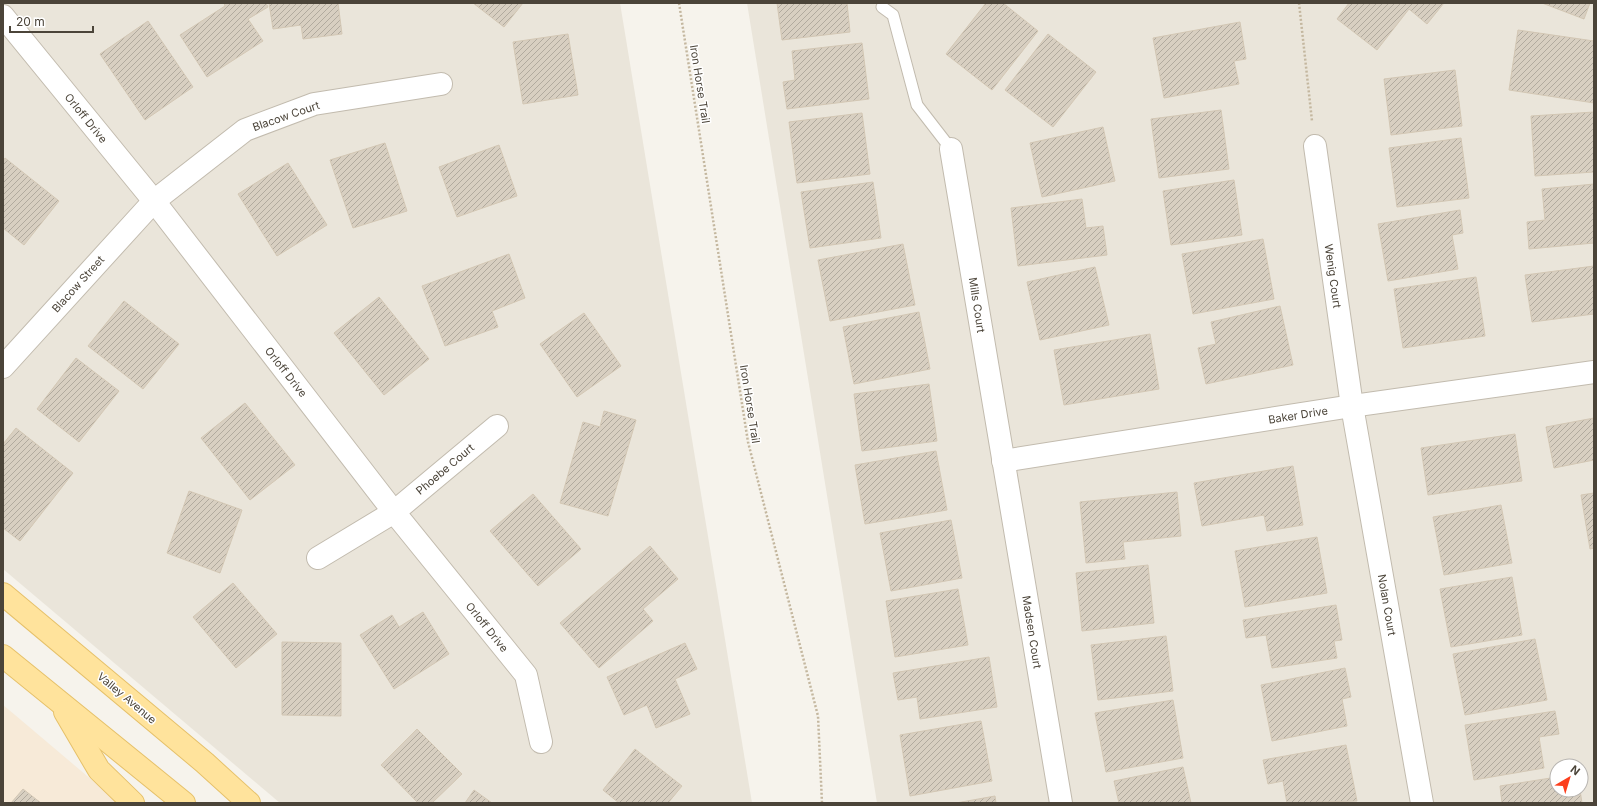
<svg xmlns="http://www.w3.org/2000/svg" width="1597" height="806" viewBox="0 0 1597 806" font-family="Inter,sans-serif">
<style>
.residential{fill:#eae5da;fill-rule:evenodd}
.commercial{fill:#f7ead8}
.building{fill:url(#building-hatch);stroke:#d3c7b4}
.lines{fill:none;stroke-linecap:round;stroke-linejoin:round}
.lane-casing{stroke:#c2bbae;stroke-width:13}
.street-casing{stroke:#c2bbae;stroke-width:24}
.primary-casing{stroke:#e6c16a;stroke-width:24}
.path{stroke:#c4b79f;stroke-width:2.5;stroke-dasharray:2 2;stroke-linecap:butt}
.lane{stroke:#fff;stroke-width:11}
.street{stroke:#fff;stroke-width:22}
.primary{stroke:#ffe39c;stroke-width:22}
.labels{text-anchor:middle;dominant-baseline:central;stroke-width:3;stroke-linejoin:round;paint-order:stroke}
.street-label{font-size:11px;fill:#4b4439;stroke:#fff}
</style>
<defs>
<pattern id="building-hatch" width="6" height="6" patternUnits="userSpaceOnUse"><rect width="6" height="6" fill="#d8cfc1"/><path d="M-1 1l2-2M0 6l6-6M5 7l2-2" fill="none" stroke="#b1aa9e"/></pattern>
</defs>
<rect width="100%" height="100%" fill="#f6f3ec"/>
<g class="residential">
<path d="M 3,3 L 620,3 L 752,803 L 280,803 L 3,569 Z"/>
<path d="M 747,3 L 1594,3 L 1594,803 L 877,803 ZM 1557,766 L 1581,766 L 1581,790 L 1557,790 Z"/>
</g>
<path class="commercial" d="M 3,705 L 15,715 L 119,803 L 3,803 Z"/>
<g class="building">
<path d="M 224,3 L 266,3 L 268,7 L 248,19 L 263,41 L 207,77 L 180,35 L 225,6 Z"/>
<path d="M 269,3 L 338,3 L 342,34 L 303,39 L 301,25 L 273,29 Z"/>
<path d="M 473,3 L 523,3 L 504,27 Z"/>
<path d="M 777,3 L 847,3 L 850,32 L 782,40 Z"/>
<path d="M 986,3 L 1003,3 L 1038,31 L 992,90 L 946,54 Z"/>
<path d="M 1349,3 L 1444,3 L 1427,24 L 1409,9 L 1377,50 L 1337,19 Z"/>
<path d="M 1542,3 L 1590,3 L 1584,19 Z"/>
<path d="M 148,21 L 193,87 L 145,120 L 100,54 Z"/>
<path d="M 1240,22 L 1246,59 L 1234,61 L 1239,84 L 1164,98 L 1153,38 Z"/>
<path d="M 1518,30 L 1594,41 L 1594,103 L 1509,90 Z"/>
<path d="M 568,34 L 578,95 L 523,104 L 513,42 Z"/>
<path d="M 1048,34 L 1096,72 L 1053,127 L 1005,90 Z"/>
<path d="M 862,43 L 869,99 L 787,109 L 783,82 L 795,80 L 792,51 Z"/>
<path d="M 1455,70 L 1462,126 L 1391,135 L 1384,79 Z"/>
<path d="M 1221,110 L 1229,169 L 1159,178 L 1151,119 Z"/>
<path d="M 1594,112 L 1594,172 L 1535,176 L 1531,116 Z"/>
<path d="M 862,113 L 870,174 L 797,183 L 789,122 Z"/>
<path d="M 1103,127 L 1115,181 L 1042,197 L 1030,143 Z"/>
<path d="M 1461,138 L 1469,198 L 1397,207 L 1389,148 Z"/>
<path d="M 385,143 L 407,211 L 353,228 L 330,160 Z"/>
<path d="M 499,145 L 517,196 L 457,217 L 439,167 Z"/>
<path d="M 5,158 L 59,201 L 24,245 L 3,228 L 3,161 Z"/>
<path d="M 288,163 L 327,225 L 277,256 L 238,194 Z"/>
<path d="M 1234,180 L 1242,235 L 1171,245 L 1163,191 Z"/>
<path d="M 873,182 L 881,238 L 810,248 L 801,192 Z"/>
<path d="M 1594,184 L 1594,243 L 1529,249 L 1527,222 L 1545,220 L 1542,189 Z"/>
<path d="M 1082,199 L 1086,228 L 1103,226 L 1107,255 L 1018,266 L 1011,208 Z"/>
<path d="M 1460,210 L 1463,233 L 1452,235 L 1458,269 L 1388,281 L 1378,224 Z"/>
<path d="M 1263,239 L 1274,299 L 1193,314 L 1182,254 Z"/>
<path d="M 903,244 L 915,305 L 830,321 L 818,260 Z"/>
<path d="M 509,254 L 525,298 L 492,311 L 498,327 L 445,346 L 422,286 Z"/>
<path d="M 1594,266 L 1594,314 L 1532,322 L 1525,275 Z"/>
<path d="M 1095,267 L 1109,325 L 1040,340 L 1027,282 Z"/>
<path d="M 1476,277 L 1485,336 L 1403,348 L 1394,289 Z"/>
<path d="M 379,297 L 429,359 L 384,395 L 334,333 Z"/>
<path d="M 124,301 L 179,344 L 143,389 L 88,346 Z"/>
<path d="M 1280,306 L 1293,365 L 1206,384 L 1198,348 L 1216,344 L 1211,322 Z"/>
<path d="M 919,312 L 930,369 L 854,384 L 843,327 Z"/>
<path d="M 584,313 L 621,366 L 577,397 L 540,344 Z"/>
<path d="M 1150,334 L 1159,389 L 1064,405 L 1054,350 Z"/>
<path d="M 76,358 L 119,391 L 79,442 L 37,409 Z"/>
<path d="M 929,384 L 937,441 L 862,451 L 854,394 Z"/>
<path d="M 245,403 L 295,465 L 250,500 L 201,438 Z"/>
<path d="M 604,411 L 636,420 L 608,516 L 560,503 L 583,422 L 600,427 Z"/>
<path d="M 1594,418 L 1594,460 L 1554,468 L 1546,427 Z"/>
<path d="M 16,428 L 73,473 L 20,541 L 3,528 L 3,444 Z"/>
<path d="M 1515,434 L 1522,481 L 1428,495 L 1421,448 Z"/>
<path d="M 936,451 L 947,510 L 865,524 L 855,465 Z"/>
<path d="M 1293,466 L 1303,525 L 1267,531 L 1264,515 L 1202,526 L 1194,483 Z"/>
<path d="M 189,491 L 242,510 L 220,573 L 167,553 Z"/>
<path d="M 1177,492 L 1181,536 L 1123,542 L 1125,559 L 1086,563 L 1080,502 Z"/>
<path d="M 1594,493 L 1594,548 L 1590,549 L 1581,495 Z"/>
<path d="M 533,494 L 581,549 L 538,586 L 490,531 Z"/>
<path d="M 1501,505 L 1512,563 L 1444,575 L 1433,517 Z"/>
<path d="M 951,520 L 962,578 L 891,591 L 880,533 Z"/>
<path d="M 1317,537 L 1327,593 L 1245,607 L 1235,551 Z"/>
<path d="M 650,546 L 678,579 L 643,609 L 653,621 L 599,668 L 560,623 Z"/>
<path d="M 1148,565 L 1154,623 L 1082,631 L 1076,573 Z"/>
<path d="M 1512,577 L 1522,635 L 1451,647 L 1440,589 Z"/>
<path d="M 233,583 L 277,634 L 236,668 L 193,617 Z"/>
<path d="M 958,589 L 968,645 L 895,657 L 886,601 Z"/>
<path d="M 1336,605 L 1342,640 L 1334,641 L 1337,658 L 1272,668 L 1266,635 L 1246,638 L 1243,620 Z"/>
<path d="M 423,612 L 449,654 L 394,689 L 360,635 L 392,615 L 399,627 Z"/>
<path d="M 1166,636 L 1173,691 L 1098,700 L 1091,645 Z"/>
<path d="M 1535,639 L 1547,700 L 1465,715 L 1453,654 Z"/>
<path d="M 282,642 L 341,643 L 341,716 L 282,715 Z"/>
<path d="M 685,643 L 697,669 L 675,679 L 690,714 L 656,728 L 647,705 L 624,715 L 607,677 Z"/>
<path d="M 989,657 L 997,707 L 920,719 L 917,697 L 898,700 L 893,673 Z"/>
<path d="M 1345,668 L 1351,697 L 1342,699 L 1347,726 L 1272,741 L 1261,685 Z"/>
<path d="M 1173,700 L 1183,758 L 1106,772 L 1095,713 Z"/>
<path d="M 1555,711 L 1559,734 L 1539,737 L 1544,768 L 1474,780 L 1465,725 Z"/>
<path d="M 981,721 L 992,781 L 910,796 L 900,735 Z"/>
<path d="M 417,729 L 462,774 L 432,803 L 418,803 L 381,765 Z"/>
<path d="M 1346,745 L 1357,801 L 1287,803 L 1283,781 L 1268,784 L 1263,760 Z"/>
<path d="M 635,749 L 682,786 L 668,803 L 619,803 L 603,790 Z"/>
<path d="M 1183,767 L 1191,803 L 1119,803 L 1114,781 Z"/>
<path d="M 1557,777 L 1557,790 L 1580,790 L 1582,803 L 1502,803 L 1500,786 Z"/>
<path d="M 23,789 L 41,803 L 11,803 Z"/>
<path d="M 474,790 L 492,803 L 465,803 Z"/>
<path d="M 995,796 L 996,803 L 956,803 Z"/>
</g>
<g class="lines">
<defs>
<path id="lane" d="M 882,7 L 893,15 L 917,105 L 951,149"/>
<g id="street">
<path d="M 3,16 L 154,201 L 394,512 L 526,675 L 541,742"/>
<path d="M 1315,146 L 1352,406 L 1422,803"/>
<path d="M 951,149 L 1061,803"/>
<path d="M 3,367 L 154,201 L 245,130 L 314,104 L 441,84"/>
<path d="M 1003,461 L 1352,406 L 1594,372"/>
<path d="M 318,558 L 394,512 L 497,426"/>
</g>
<g id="primary">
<path d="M 3,594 L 205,763 L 249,803"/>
<path d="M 3,656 L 184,803"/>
<path d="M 65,712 L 99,770 L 133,803"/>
</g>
</defs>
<use href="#lane" class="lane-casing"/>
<use href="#street" class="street-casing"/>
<use href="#primary" class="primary-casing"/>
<g class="path">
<path d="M 679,3 L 748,442 L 818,716 L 822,803"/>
<path d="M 1299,3 L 1312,121"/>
</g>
<use href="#lane" class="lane"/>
<use href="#street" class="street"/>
<use href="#primary" class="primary"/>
</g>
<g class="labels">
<g class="street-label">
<text transform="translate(700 84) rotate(81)">Iron Horse Trail</text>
<text transform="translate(286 116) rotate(-19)">Blacow Court</text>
<text transform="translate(86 118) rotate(51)">Orloff Drive</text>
<text transform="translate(1333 276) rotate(82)">Wenig Court</text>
<text transform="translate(78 284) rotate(-48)">Blacow Street</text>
<text transform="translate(977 305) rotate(81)">Mills Court</text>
<text transform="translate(286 372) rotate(52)">Orloff Drive</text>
<text transform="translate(750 404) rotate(81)">Iron Horse Trail</text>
<text transform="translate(1298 415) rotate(-9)">Baker Drive</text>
<text transform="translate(445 469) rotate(-40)">Phoebe Court</text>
<text transform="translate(1387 605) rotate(80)">Nolan Court</text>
<text transform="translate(487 627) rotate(51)">Orloff Drive</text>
<text transform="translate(1032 632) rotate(81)">Madsen Court</text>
<text transform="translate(127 698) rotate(40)">Valley Avenue</text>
</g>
</g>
<rect width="1597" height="806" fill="none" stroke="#4b4439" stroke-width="8"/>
<g transform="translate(1569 778) rotate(38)"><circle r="19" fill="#ffffff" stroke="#b7b4b0"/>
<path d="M0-3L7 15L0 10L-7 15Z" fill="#fc3f1d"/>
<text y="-6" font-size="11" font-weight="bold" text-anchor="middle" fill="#4b4439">N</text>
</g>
<path d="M10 26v6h83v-6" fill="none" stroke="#4b4439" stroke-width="2"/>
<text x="16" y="26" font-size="12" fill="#4b4439" stroke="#ffffff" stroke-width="3" paint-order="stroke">20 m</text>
</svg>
